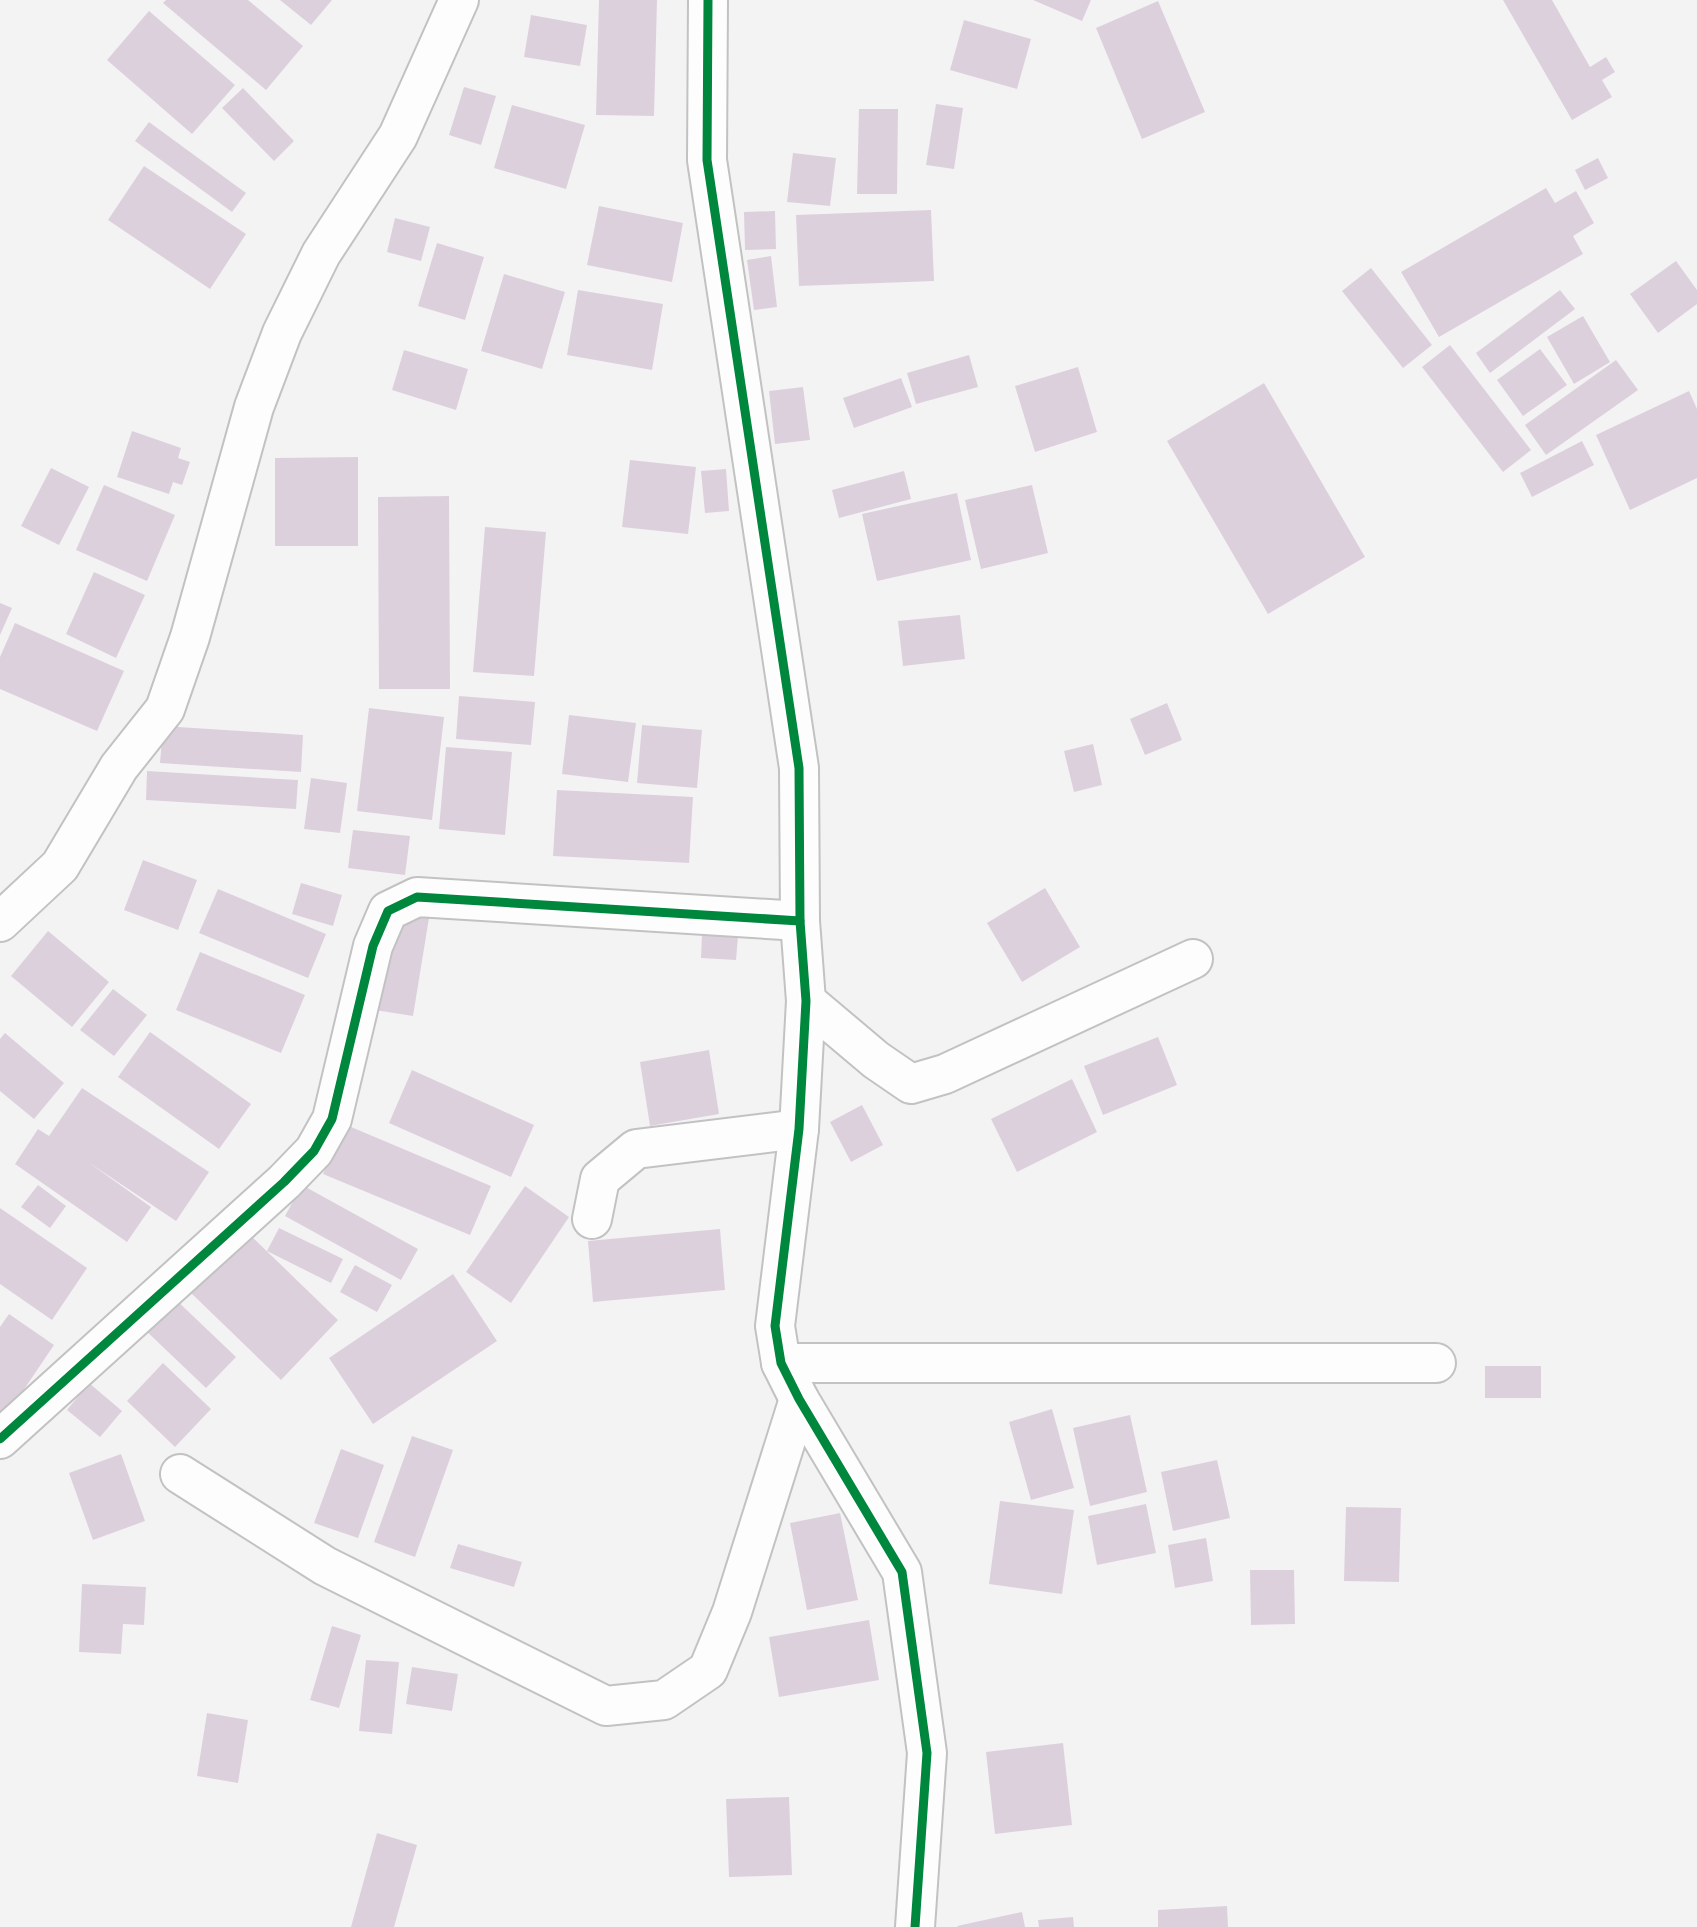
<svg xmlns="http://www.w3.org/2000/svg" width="1697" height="1927" viewBox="0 0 1697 1927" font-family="'Exo 2',sans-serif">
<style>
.building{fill:#ddd0dd}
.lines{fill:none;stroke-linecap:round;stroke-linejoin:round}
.minor-casing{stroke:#c2c2c2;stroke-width:42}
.minor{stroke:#fdfdfd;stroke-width:38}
.cycleway-casing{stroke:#fff;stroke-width:13}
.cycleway{stroke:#00873e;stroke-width:9}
</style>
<rect width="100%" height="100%" fill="#f4f3f4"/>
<g class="building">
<path d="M 166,0 L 248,0 L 303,46 L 266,90 L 163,3 Z"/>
<path d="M 280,0 L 332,0 L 311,25 Z"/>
<path d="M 599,0 L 657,0 L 654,116 L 596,115 Z"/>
<path d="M 1033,0 L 1091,0 L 1082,21 Z"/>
<path d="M 1503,0 L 1552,0 L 1590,67 L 1606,57 L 1615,72 L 1602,80 L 1612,97 L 1572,120 Z"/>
<path d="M 1158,1 L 1205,112 L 1142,139 L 1096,28 Z"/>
<path d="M 149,11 L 235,85 L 192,134 L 107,60 Z"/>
<path d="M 531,15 L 587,25 L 580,66 L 524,57 Z"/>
<path d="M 964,20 L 1031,39 L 1017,89 L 950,70 Z"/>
<path d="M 464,87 L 496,96 L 481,145 L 449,135 Z"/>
<path d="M 243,88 L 294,141 L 274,161 L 222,108 Z"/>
<path d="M 936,104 L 963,108 L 954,169 L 926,165 Z"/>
<path d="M 512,105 L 585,125 L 566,189 L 494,168 Z"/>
<path d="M 859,109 L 898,109 L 897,194 L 857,194 Z"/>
<path d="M 149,122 L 246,193 L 232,212 L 135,141 Z"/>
<path d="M 793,153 L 836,158 L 830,206 L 787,202 Z"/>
<path d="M 1598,158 L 1608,178 L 1585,190 L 1575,170 Z"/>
<path d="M 144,166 L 246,234 L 210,289 L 108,220 Z"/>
<path d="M 1546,188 L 1555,203 L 1576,191 L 1594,223 L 1573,236 L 1583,254 L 1439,337 L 1401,272 Z"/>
<path d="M 599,206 L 683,223 L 672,282 L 587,265 Z"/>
<path d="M 931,210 L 934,281 L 799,286 L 796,215 Z"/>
<path d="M 775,211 L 776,249 L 745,250 L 744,212 Z"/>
<path d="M 395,218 L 430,227 L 421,261 L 387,252 Z"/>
<path d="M 437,243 L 484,257 L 465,320 L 418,306 Z"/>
<path d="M 771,256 L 777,307 L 754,310 L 747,260 Z"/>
<path d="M 1676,261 L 1697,290 L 1697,304 L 1658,333 L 1630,294 Z"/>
<path d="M 1371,268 L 1432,345 L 1403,368 L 1342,291 Z"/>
<path d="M 504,274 L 565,292 L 542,369 L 481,351 Z"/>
<path d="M 578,290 L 663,304 L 652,370 L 567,355 Z"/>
<path d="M 1560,290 L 1575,309 L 1490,373 L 1476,353 Z"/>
<path d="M 1583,316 L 1610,362 L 1574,384 L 1547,337 Z"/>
<path d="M 1450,345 L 1531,450 L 1503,472 L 1422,367 Z"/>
<path d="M 1540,349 L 1567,385 L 1523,416 L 1497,380 Z"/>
<path d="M 404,350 L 468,369 L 456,410 L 392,390 Z"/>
<path d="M 969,355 L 978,387 L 916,404 L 907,373 Z"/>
<path d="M 1616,360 L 1638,390 L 1546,455 L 1525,425 Z"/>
<path d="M 1078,367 L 1097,432 L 1035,452 L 1015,386 Z"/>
<path d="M 901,378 L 912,407 L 854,428 L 843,398 Z"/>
<path d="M 1264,383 L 1365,557 L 1268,614 L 1167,441 Z"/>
<path d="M 803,387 L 810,440 L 775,444 L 769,391 Z"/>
<path d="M 1689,391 L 1697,409 L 1697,478 L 1630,510 L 1596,435 Z"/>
<path d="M 132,431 L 181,448 L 178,458 L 190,462 L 182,485 L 173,482 L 169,494 L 117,477 Z"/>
<path d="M 1582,441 L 1594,465 L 1532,497 L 1520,473 Z"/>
<path d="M 358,457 L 358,546 L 275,546 L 275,458 Z"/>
<path d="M 630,460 L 696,467 L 688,534 L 622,527 Z"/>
<path d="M 51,468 L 89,487 L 59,545 L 21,526 Z"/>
<path d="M 726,469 L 729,511 L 705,513 L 701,471 Z"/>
<path d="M 904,471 L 911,499 L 839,518 L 832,490 Z"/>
<path d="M 104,485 L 175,515 L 147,581 L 76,550 Z"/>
<path d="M 1032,485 L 1048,553 L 981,569 L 965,500 Z"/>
<path d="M 957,493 L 971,560 L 877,581 L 862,514 Z"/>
<path d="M 449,496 L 450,689 L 379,689 L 378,497 Z"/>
<path d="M 485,527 L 546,532 L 534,676 L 473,672 Z"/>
<path d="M 94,572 L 145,595 L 116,658 L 66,634 Z"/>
<path d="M 0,603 L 12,608 L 0,635 Z"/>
<path d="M 960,615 L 965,659 L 903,666 L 898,621 Z"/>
<path d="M 15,623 L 124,671 L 97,731 L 0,689 L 0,657 Z"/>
<path d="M 459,696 L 535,702 L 531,745 L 456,739 Z"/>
<path d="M 1167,703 L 1182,740 L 1145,755 L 1130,719 Z"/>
<path d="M 369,708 L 444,717 L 432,820 L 357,811 Z"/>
<path d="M 569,715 L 636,723 L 628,782 L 562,774 Z"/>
<path d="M 642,725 L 702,730 L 697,788 L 637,783 Z"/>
<path d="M 163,726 L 303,735 L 301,772 L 160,763 Z"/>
<path d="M 1093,744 L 1102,785 L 1074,792 L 1064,751 Z"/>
<path d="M 446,747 L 512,752 L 505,835 L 439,829 Z"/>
<path d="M 147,771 L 298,780 L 296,809 L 146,800 Z"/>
<path d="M 311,778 L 347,783 L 340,833 L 304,829 Z"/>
<path d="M 557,790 L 693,797 L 689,863 L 553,856 Z"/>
<path d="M 353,830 L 410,836 L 405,875 L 348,868 Z"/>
<path d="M 143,860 L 197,880 L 178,930 L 124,910 Z"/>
<path d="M 301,883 L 342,895 L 333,926 L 292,914 Z"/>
<path d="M 1045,888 L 1080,947 L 1022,982 L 987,923 Z"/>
<path d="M 218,889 L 326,934 L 308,978 L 199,933 Z"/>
<path d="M 392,912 L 429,918 L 413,1016 L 375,1010 Z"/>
<path d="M 48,931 L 109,982 L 72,1027 L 11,976 Z"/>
<path d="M 702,934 L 738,936 L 736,960 L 701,958 Z"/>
<path d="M 200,952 L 305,995 L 281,1053 L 176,1010 Z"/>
<path d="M 113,989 L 147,1015 L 114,1056 L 80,1030 Z"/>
<path d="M 150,1032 L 251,1104 L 219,1149 L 118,1077 Z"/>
<path d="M 5,1033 L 64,1083 L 34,1119 L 0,1091 L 0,1039 Z"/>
<path d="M 1158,1037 L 1177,1085 L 1103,1115 L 1084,1066 Z"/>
<path d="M 709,1050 L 719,1114 L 650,1126 L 640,1062 Z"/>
<path d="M 412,1070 L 534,1125 L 511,1177 L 389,1123 Z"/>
<path d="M 1072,1079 L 1097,1132 L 1017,1172 L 991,1119 Z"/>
<path d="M 82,1088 L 209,1172 L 176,1221 L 88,1162 L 151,1207 L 127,1242 L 15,1164 L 38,1129 L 49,1136 Z"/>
<path d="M 862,1105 L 883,1145 L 851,1162 L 830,1122 Z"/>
<path d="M 344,1124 L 491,1186 L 470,1235 L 323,1174 Z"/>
<path d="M 38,1185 L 66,1206 L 50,1228 L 21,1207 Z"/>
<path d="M 302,1185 L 418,1249 L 401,1280 L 285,1216 Z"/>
<path d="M 525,1186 L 569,1217 L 511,1303 L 466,1272 Z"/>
<path d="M 0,1208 L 87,1268 L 52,1320 L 0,1284 Z"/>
<path d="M 279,1228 L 343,1259 L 331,1283 L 267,1251 Z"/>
<path d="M 720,1229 L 725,1290 L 593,1302 L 588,1241 Z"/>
<path d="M 247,1232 L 338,1320 L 281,1380 L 190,1292 Z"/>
<path d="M 355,1265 L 392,1285 L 377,1312 L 340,1292 Z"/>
<path d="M 453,1274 L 497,1341 L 373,1424 L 329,1358 Z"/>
<path d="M 172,1296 L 236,1357 L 206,1388 L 142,1327 Z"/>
<path d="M 9,1314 L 54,1345 L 6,1416 L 0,1412 L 0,1327 Z"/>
<path d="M 163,1363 L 211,1409 L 175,1447 L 127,1401 Z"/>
<rect x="1485" y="1366" width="56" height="32"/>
<path d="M 89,1383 L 122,1411 L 100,1437 L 67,1410 Z"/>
<path d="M 1052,1409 L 1074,1488 L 1031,1500 L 1009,1422 Z"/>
<path d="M 1130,1415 L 1147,1492 L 1090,1506 L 1073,1428 Z"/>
<path d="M 412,1436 L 453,1450 L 415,1557 L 374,1542 Z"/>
<path d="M 341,1449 L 384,1465 L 358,1538 L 314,1523 Z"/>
<path d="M 121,1454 L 145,1521 L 93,1540 L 69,1473 Z"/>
<path d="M 1217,1460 L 1230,1518 L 1173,1531 L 1161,1472 Z"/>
<path d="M 1000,1501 L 1074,1510 L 1062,1594 L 989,1584 Z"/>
<path d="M 1146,1504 L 1156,1553 L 1097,1565 L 1088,1516 Z"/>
<path d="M 1346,1507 L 1401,1508 L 1399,1582 L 1344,1581 Z"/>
<path d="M 840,1513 L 858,1600 L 807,1610 L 790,1523 Z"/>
<path d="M 1206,1538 L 1213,1581 L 1175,1588 L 1168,1545 Z"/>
<path d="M 458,1544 L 522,1562 L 514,1587 L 450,1568 Z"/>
<path d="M 1250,1570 L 1294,1570 L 1295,1624 L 1251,1625 Z"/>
<path d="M 82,1584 L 146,1587 L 144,1625 L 123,1624 L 121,1654 L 79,1652 Z"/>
<path d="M 869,1620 L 879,1680 L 779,1697 L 769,1637 Z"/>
<path d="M 332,1626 L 361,1635 L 339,1708 L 310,1700 Z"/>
<path d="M 366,1660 L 399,1662 L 392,1734 L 359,1731 Z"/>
<path d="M 412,1667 L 458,1674 L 452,1711 L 406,1704 Z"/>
<path d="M 207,1713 L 248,1720 L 238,1783 L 197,1776 Z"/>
<path d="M 1063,1743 L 1072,1825 L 995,1834 L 986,1752 Z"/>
<path d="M 789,1797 L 792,1875 L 729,1877 L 726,1799 Z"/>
<path d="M 377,1833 L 417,1845 L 394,1927 L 351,1927 Z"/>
<path d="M 1227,1906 L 1228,1927 L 1158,1927 L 1158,1910 Z"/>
<path d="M 1022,1912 L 1025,1927 L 958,1927 L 957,1926 Z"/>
<path d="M 1073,1917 L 1074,1927 L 1039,1927 L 1038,1920 Z"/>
</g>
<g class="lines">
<defs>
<g id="minor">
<path d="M 708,0 L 707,160 L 799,768 L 800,921 L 806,1001 L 799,1129 L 775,1326 L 781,1363 L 799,1399 L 902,1572 L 927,1753 L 915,1927"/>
<path d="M 0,922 L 60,866 L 119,767 L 165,709 L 190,637 L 254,407 L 282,333 L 321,254 L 398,136 L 459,0"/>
<path d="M 806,1001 L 876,1060 L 911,1084 L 945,1074 L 1193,959"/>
<path d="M 592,1219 L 600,1179 L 636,1149 L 799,1129"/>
<path d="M 781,1363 L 1436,1363"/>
<path d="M 0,1439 L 284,1182 L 314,1151 L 332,1119 L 373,946 L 388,911 L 417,897 L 800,921"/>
<path d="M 180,1474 L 325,1566 L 606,1706 L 664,1700 L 708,1670 L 732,1612 L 799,1399"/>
</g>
</defs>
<use href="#minor" class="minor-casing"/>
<use href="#minor" class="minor"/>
<defs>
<g id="cycleway">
<path d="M 708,0 L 707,160 L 799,768 L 800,921 L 806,1001 L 799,1129 L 775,1326 L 781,1363 L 799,1399 L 902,1572 L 927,1753 L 915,1927"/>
<path d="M 0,1439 L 284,1182 L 314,1151 L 332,1119 L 373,946 L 388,911 L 417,897 L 800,921"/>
</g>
</defs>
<use href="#cycleway" class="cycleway-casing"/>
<use href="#cycleway" class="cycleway"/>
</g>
</svg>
